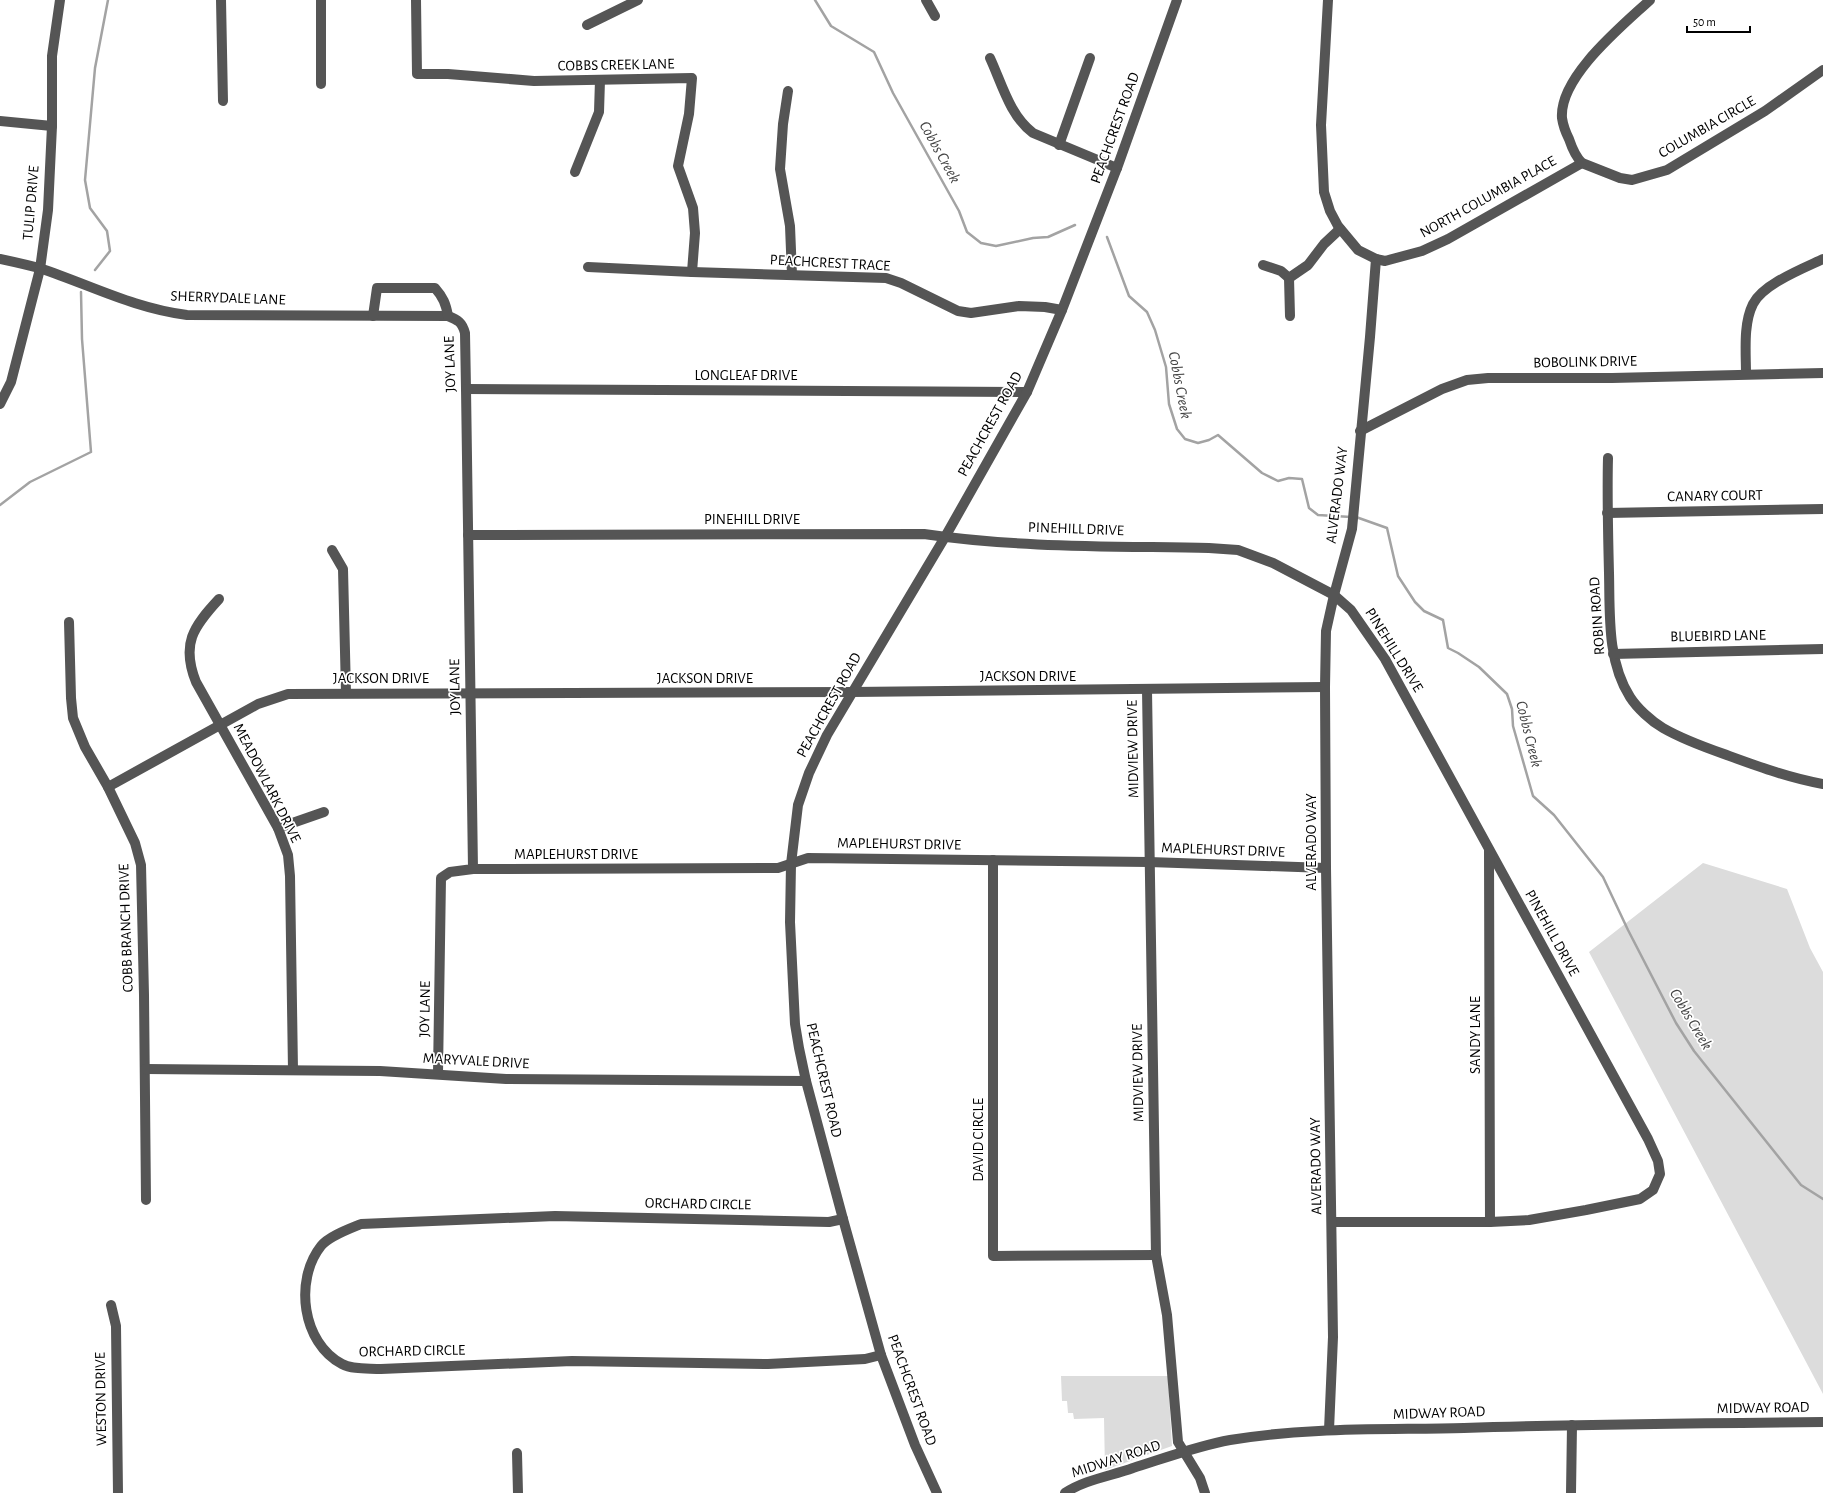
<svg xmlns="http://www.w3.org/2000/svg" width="1823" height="1493" viewBox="0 0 1823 1493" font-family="'Alegreya Sans',sans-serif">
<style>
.green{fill:#dcdcdc}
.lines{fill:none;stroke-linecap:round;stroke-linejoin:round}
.stream{stroke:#a3a3a3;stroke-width:2.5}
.minor{stroke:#555;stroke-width:10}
.labels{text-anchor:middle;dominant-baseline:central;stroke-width:3.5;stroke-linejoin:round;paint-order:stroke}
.street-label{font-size:15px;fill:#000;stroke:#fff}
.water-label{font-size:16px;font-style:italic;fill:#444;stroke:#fff}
</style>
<rect width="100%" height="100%" fill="#fff"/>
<g class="green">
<path d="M 1703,863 L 1787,889 L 1810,948 L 1823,972 L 1823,1394 L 1589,952 Z"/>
<path d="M 1061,1376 L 1168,1376 L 1172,1446 L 1105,1470 L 1104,1418 L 1074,1419 L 1073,1413 L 1068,1413 L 1067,1401 L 1062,1401 Z"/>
</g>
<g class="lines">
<g class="stream">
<path d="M 815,0 L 831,26 L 874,52 L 893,93 L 959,211 L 967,232 L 981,243 L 996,246 L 1033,238 L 1048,237 L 1075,225"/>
<path d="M 1107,237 L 1129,296 L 1147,312 L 1155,330 L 1166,367 L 1169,404 L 1177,429 L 1185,439 L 1198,443 L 1209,440 L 1218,435 L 1262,473 L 1278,481 L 1289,478 L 1302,479 L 1309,508 L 1318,515 L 1351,517"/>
<path d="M 95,270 L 110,251 L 107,231 L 90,208 L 85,180 L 95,68 L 108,0"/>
<path d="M 0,505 L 30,482 L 91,452 L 82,339 L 81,292"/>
<path d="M 1356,517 L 1387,528 L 1398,576 L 1415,602 L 1424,611 L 1443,620 L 1448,648 L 1458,653 L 1479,667 L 1507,694 L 1512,709 L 1513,726 L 1533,796 L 1554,815 L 1603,877 L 1628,930 L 1676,1023 L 1694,1051 L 1801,1185 L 1823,1199"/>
</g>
<g class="minor">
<path d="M 221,0 L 223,101"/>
<path d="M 416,0 L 417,74 L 448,74 L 534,81 L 692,78 L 689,114 L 678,166 L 693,208 L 695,233 L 692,272"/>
<path d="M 926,0 L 935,16"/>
<path d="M 1328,0 L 1321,125 L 1324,192 L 1330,211 L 1338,226 L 1358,250 L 1376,259 L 1385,261 L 1422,251 L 1448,239 L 1582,163"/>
<path d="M 1650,0 C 1622,26 1559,77 1562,118 C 1563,125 1566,133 1569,139 C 1572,148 1575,156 1582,163 L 1620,178 L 1632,180 L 1667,170 L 1765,111 L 1823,70"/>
<path d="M 587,25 L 638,0"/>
<path d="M 990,58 C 1002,84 1010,116 1033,133 L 1117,168"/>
<path d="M 321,84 L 321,0"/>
<path d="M 788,91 L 783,124 L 780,169 L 790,226 L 792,275"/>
<path d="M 0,121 L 52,126"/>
<path d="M 1059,145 L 1090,58"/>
<path d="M 575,172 L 599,112 L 600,80"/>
<path d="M 0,259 C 14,262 28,265 42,269 C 90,285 136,309 187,315 L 448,316 C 458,320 462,322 465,333 L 466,389 L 473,869 L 450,872 L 441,878 L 438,1073"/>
<path d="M 1263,265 L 1281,271 L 1289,278 L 1308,265 L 1324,244 L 1340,229"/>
<path d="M 588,267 L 692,272 L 886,278 L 901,283 L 958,311 L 971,313 L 1019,306 L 1045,307 L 1062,310"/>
<path d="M 1289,278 L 1290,316"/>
<path d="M 373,316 L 377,288 L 435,288 C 443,297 446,304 448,316"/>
<path d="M 1746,374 C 1746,352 1743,324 1753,304 C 1763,284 1804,268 1823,259"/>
<path d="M 466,389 L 1027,392"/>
<path d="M 0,404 L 11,382 L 40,269 L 48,210 L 52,126 L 52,56 L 60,0"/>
<path d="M 1360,431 L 1442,389 L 1467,380 L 1488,378 L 1612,378 L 1823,373"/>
<path d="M 1608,458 C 1607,496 1608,534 1609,573 C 1610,614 1607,661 1630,697 C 1637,708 1651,721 1663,728 C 1682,739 1704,747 1724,754 C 1757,766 1789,778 1823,784"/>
<path d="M 1607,513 L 1823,509"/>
<path d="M 468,535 L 924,534 C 1018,548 1115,546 1209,548 L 1238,550 L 1273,563 L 1334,595 L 1351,610 L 1385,659 L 1648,1139 L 1658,1161 L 1660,1174 L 1653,1190 L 1640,1199 L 1586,1210 L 1529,1220 L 1490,1222 L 1332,1222"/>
<path d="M 332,550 L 343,569 L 346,693"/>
<path d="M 219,599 C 193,627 181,644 196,682 L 278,828 L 288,855 L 290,876 L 293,1070"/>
<path d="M 69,622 L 71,698 L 73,718 L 85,747 L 108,787 L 135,843 L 141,865 L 144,995 L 146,1200"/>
<path d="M 1613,654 L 1823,649"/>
<path d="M 1147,690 L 1156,1255 L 1167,1315 L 1178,1442 L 1200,1478 L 1205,1493"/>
<path d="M 108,787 L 258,704 L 288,694 L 852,692 L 1325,687"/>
<path d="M 278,828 L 324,812"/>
<path d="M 1489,850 L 1490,1222"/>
<path d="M 993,860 L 993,1256 L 1156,1255"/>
<path d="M 473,869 L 778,868 L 808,858 L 1149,862 L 1326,868"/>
<path d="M 145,1069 L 380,1071 L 506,1079 L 806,1081"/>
<path d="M 843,1219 L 829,1222 L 555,1216 L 361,1224 C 349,1229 329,1236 321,1246 C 294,1280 302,1343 342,1364 C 353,1370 369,1368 381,1369 L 572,1361 L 768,1364 L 865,1359 L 881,1355"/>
<path d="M 111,1305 L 116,1326 L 118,1493"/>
<path d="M 1329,1430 L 1333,1337 L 1326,868 L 1325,687 L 1326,631 L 1334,595 L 1352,529 L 1370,337 L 1376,259"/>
<path d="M 517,1453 L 518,1493"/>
<path d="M 937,1493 L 915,1445 L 881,1355 L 843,1219 L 806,1081 L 799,1048 L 795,1024 L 790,922 L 791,864 L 798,805 L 809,773 L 827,735 L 945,537 L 1027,392 L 1062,310 L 1117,168 L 1177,0"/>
<path d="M 1065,1493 C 1084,1480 1111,1476 1133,1468 C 1165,1458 1197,1446 1230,1440 C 1307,1427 1386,1430 1464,1428 C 1584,1424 1703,1423 1823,1422"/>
<path d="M 1571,1493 L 1572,1425"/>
</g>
</g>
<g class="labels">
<g class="street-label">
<text transform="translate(616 65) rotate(-1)">COBBS CREEK LANE</text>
<text transform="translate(1707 127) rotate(-30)">COLUMBIA CIRCLE</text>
<text transform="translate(1115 128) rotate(-70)">PEACHCREST ROAD</text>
<text transform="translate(1488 197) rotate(-29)">NORTH COLUMBIA PLACE</text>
<text transform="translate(31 203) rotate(-85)">TULIP DRIVE</text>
<text transform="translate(830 263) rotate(3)">PEACHCREST TRACE</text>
<text transform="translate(228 298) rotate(2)">SHERRYDALE LANE</text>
<text transform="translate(1585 362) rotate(-1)">BOBOLINK DRIVE</text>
<text transform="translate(450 364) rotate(-92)">JOY LANE</text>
<text x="746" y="375">LONGLEAF DRIVE</text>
<text transform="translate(990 424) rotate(-61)">PEACHCREST ROAD</text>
<text transform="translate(1337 495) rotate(-83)">ALVERADO WAY</text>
<text transform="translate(1715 496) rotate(-1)">CANARY COURT</text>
<text x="752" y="519">PINEHILL DRIVE</text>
<text transform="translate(1076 529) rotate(2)">PINEHILL DRIVE</text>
<text transform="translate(1597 616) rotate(-94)">ROBIN ROAD</text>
<text transform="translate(1718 636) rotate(-1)">BLUEBIRD LANE</text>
<text transform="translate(1394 650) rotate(58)">PINEHILL DRIVE</text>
<text x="1028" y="676">JACKSON DRIVE</text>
<text x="381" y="678">JACKSON DRIVE</text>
<text x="705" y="678">JACKSON DRIVE</text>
<text transform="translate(455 687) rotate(-91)">JOY LANE</text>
<text transform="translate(829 705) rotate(-61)">PEACHCREST ROAD</text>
<text transform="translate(1133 749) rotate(-91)">MIDVIEW DRIVE</text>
<text transform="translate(267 783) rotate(63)">MEADOWLARK DRIVE</text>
<text transform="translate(1311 842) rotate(-90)">ALVERADO WAY</text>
<text transform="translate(899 844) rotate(1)">MAPLEHURST DRIVE</text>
<text transform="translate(1223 850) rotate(2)">MAPLEHURST DRIVE</text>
<text x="576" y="854">MAPLEHURST DRIVE</text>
<text transform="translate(126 928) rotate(-92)">COBB BRANCH DRIVE</text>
<text transform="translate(1552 933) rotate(61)">PINEHILL DRIVE</text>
<text transform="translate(425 1009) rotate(-89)">JOY LANE</text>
<text transform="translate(1475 1035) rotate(-90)">SANDY LANE</text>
<text transform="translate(476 1061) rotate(3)">MARYVALE DRIVE</text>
<text transform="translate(1138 1073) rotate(-91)">MIDVIEW DRIVE</text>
<text transform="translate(824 1080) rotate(77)">PEACHCREST ROAD</text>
<text transform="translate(978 1140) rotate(-90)">DAVID CIRCLE</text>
<text transform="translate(1316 1166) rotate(-91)">ALVERADO WAY</text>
<text transform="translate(698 1204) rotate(1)">ORCHARD CIRCLE</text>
<text transform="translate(412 1351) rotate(-1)">ORCHARD CIRCLE</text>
<text transform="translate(912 1390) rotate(70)">PEACHCREST ROAD</text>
<text transform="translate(101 1399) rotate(-91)">WESTON DRIVE</text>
<text transform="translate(1763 1408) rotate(-1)">MIDWAY ROAD</text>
<text transform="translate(1439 1413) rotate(-2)">MIDWAY ROAD</text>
<text transform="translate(1116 1459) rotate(-18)">MIDWAY ROAD</text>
</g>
<g class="water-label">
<text transform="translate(940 152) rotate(61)">Cobbs Creek</text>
<text transform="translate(1180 385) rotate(79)">Cobbs Creek</text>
<text transform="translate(1529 734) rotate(76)">Cobbs Creek</text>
<text transform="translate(1691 1019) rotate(59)">Cobbs Creek</text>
</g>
</g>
<path d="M1687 26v6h63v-6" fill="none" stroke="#000000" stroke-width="2"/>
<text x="1693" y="26" font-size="12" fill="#000000" stroke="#ffffff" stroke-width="3" paint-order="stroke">50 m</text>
</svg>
